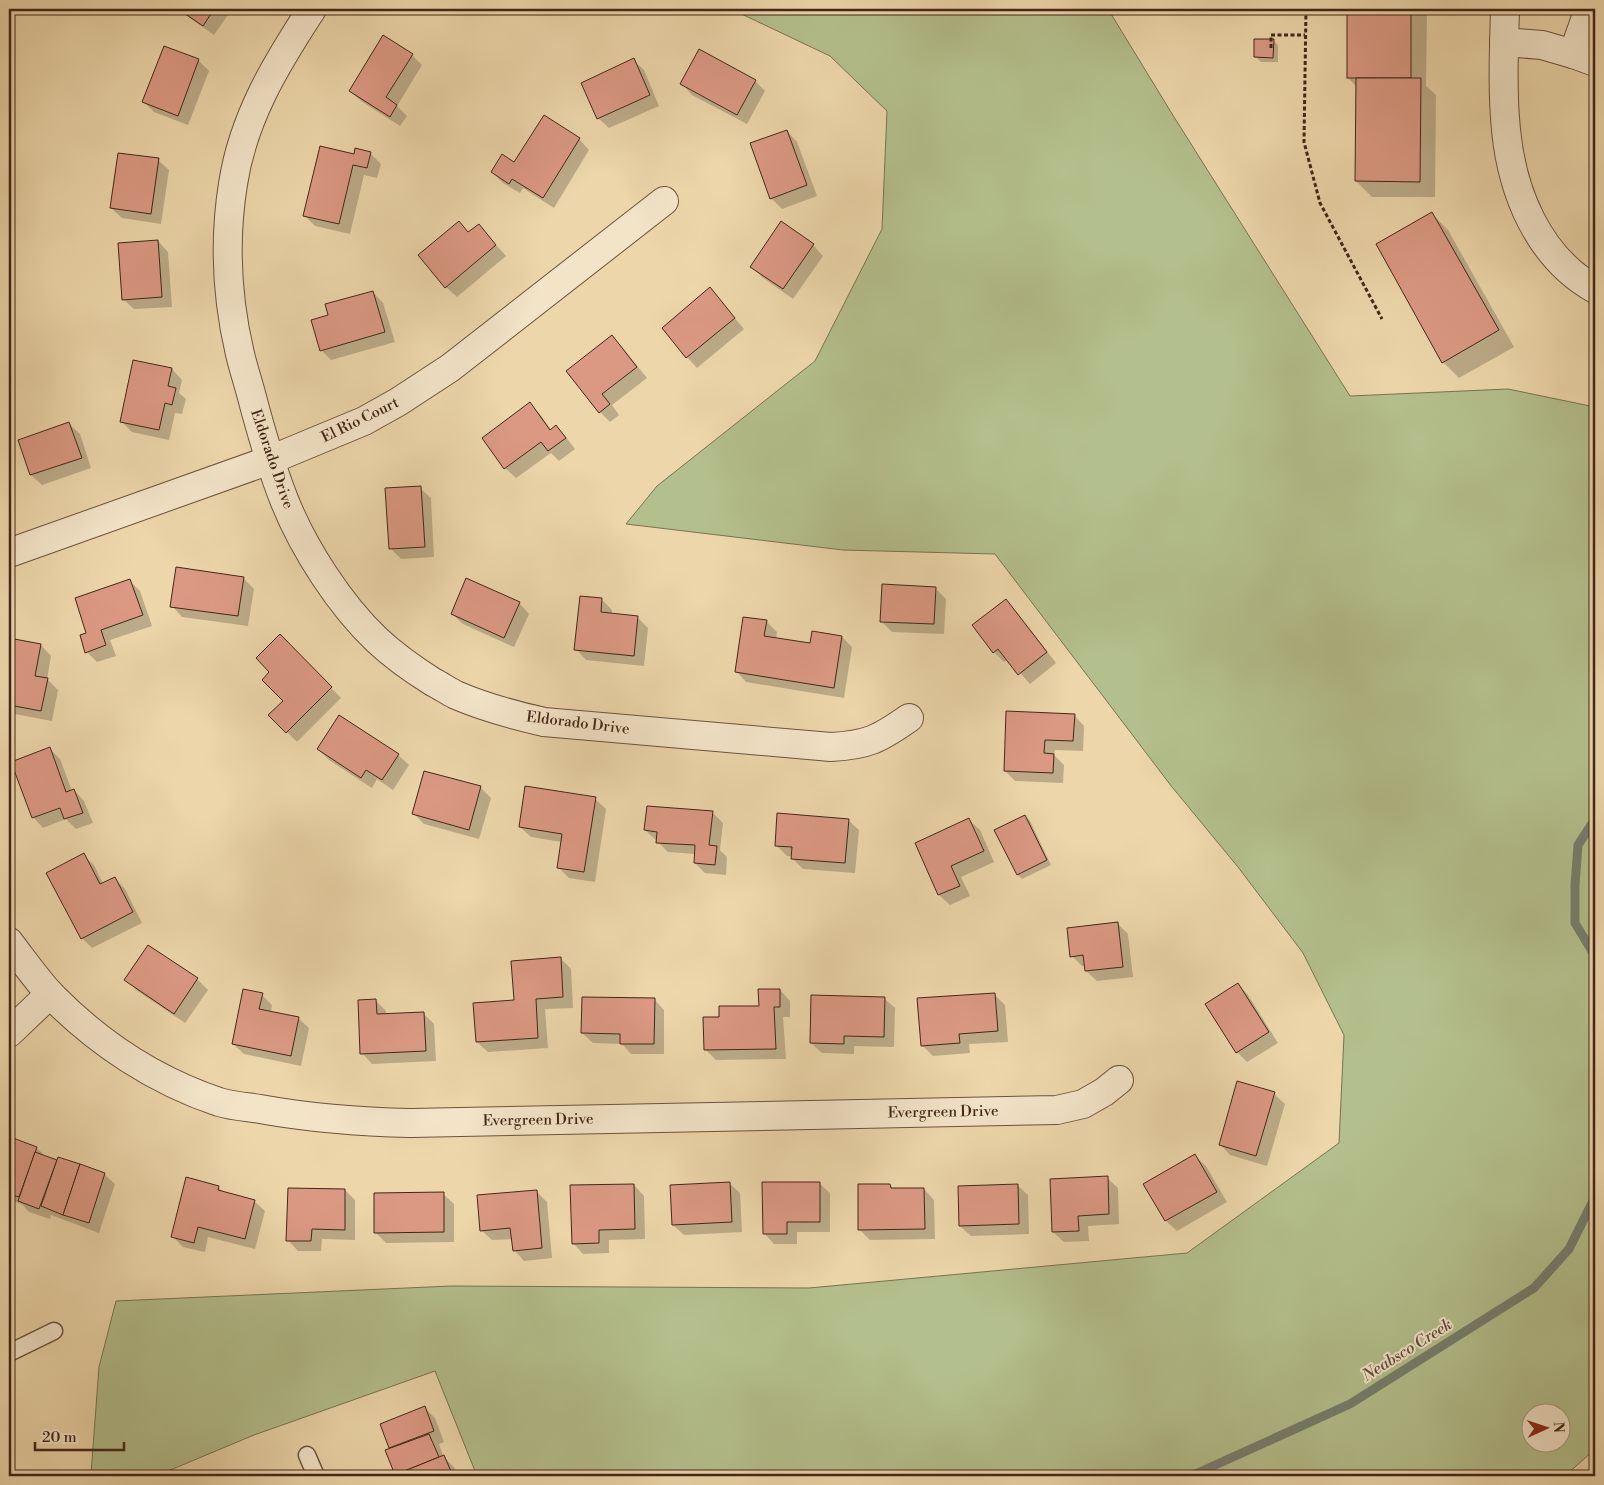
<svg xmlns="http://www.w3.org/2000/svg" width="1604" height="1485" viewBox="0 0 1604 1485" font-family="'Libre Bodoni',serif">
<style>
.green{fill:#b3bf8c;stroke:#7a7352;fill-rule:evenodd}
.shadow{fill:#0003}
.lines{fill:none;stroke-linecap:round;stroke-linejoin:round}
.stream{stroke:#767f6e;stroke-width:9}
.building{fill:#db9983;stroke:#422718}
.service-casing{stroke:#6c533c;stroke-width:19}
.minor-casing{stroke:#6c533c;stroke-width:30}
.path{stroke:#422718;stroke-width:3;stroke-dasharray:4 2.5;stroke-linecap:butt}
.service{stroke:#f3e4c8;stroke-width:16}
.minor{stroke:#f3e4c8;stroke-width:28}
.labels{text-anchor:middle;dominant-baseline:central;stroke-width:4;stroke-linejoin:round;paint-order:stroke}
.street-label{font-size:15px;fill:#422718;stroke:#f3e4c8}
.water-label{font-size:16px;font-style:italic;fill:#584c3c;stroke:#f3e4c8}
</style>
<rect width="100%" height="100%" fill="#ecd6aa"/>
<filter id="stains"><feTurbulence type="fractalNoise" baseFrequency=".004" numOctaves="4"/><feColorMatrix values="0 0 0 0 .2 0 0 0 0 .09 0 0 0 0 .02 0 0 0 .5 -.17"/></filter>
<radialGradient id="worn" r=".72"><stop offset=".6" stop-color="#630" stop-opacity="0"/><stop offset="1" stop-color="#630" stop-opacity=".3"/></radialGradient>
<path class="green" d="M 731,9 L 1108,9 L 1174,117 L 1350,396 L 1508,389 L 1595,407 L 1595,1449 L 1565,1476 L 477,1476 L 435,1371 L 254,1435 L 156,1476 L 93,1476 L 91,1474 L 99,1367 L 116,1301 L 451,1286 L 809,1288 L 1187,1253 L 1339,1143 L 1344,1035 L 1303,953 L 1238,867 L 1172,787 L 995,554 L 843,550 L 626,524 L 657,486 L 815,361 L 882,229 L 887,111 L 830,56 ZM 1532,1412 L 1562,1412 L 1562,1442 L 1532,1442 Z"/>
<g class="shadow">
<path d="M 177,9 L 232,9 L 214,35 Z"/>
<path d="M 1348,9 L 1427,9 L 1426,86 L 1436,95 L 1435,197 L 1372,197 L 1356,181 L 1357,87 L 1348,78 Z"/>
<path d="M 1273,40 L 1278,45 L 1278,62 L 1261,62 L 1256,57 Z"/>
<path d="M 164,47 L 198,60 L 209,71 L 188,125 L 154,112 L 144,102 Z"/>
<path d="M 412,55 L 422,65 L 397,106 L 407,116 L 400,126 L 361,101 L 350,91 Z"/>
<path d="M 633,60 L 644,70 L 659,106 L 609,128 L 598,118 Z"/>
<path d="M 755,81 L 765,91 L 747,124 L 692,95 L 682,84 Z"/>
<path d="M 787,131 L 797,142 L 817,196 L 782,209 L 771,198 Z"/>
<path d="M 579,139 L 589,150 L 554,208 L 523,188 L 520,193 L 503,183 L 492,172 Z"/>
<path d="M 370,153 L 381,164 L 377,178 L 364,175 L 350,234 L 315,226 L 304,215 L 355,155 Z"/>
<path d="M 158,160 L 169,170 L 161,224 L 122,218 L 111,208 Z"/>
<path d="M 1432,214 L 1448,230 L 1514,347 L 1459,378 L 1443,362 Z"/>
<path d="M 478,225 L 506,256 L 457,297 L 446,287 L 469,233 Z"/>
<path d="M 158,241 L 168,252 L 172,307 L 134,309 L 123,299 Z"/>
<path d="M 813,245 L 823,256 L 793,299 L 762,277 L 751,266 Z"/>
<path d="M 710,289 L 744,329 L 697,368 L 687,357 L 663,328 Z"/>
<path d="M 373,292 L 383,303 L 395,342 L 331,360 L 321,350 Z"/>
<path d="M 612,336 L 622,347 L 647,378 L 612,405 L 619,415 L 610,422 L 600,412 L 568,371 Z"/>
<path d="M 172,369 L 182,380 L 179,393 L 186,399 L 182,414 L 175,413 L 169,440 L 132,432 L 121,421 Z"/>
<path d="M 529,404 L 540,414 L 551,430 L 556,427 L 566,437 L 575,449 L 559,461 L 551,453 L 516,478 L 505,468 L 484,438 Z"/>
<path d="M 69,424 L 80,434 L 91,468 L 42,485 L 31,475 L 19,441 Z"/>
<path d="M 420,488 L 431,498 L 434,557 L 401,559 L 390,548 Z"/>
<path d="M 243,578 L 254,589 L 248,626 L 182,617 L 172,606 Z"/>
<path d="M 130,581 L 140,591 L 152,626 L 110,640 L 116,656 L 97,662 L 87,652 L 88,634 Z"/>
<path d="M 935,588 L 946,599 L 944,634 L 892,632 L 881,621 Z"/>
<path d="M 602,600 L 612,610 L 612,614 L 637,617 L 648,628 L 644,666 L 586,660 L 576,649 Z"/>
<path d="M 1005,601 L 1016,611 L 1056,663 L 1030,684 L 1008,659 L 1004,662 L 994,652 Z"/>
<path d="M 519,603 L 529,614 L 514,647 L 463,624 L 452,614 Z"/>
<path d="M 767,622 L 777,632 L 776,639 L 811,644 L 842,637 L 852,647 L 844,698 L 746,682 L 736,671 Z"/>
<path d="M 280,636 L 341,698 L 297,742 L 270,715 L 285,701 L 271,672 Z"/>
<path d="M 9,639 L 41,645 L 51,656 L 47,679 L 58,690 L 52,721 L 9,713 Z"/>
<path d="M 1074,715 L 1084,726 L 1083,751 L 1055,750 L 1054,755 L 1064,765 L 1063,783 L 1015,781 L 1005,771 Z"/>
<path d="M 340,717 L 398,755 L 409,765 L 393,790 L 377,779 L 372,788 L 329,760 L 318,749 Z"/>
<path d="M 50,749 L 60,759 L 72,791 L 74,790 L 84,801 L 93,823 L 76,829 L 66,819 L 43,828 L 33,817 Z"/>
<path d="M 480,787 L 491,798 L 479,839 L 424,824 L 414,814 Z"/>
<path d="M 595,799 L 606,809 L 595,882 L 569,878 L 558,867 L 562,842 L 531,837 L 520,827 Z"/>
<path d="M 712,812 L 723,823 L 720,850 L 727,857 L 726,875 L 705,873 L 695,863 L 695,854 L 668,852 L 657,841 L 645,830 Z"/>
<path d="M 1025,816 L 1030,821 L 1051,865 L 1022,879 L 1018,875 Z"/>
<path d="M 848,820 L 859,830 L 855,873 L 803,869 L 792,858 L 792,856 L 787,856 L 776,845 Z"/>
<path d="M 969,820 L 980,830 L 994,862 L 961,877 L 970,896 L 950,905 L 939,895 L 916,844 Z"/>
<path d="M 83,855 L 94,865 L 103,884 L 115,878 L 125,889 L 142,923 L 92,948 L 82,938 Z"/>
<path d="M 1117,923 L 1128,934 L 1133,977 L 1097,981 L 1086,971 L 1086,966 L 1082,966 L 1072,956 Z"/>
<path d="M 149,946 L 197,979 L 208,990 L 185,1023 L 136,990 L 126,979 Z"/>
<path d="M 560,958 L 571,969 L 573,1008 L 545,1009 L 548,1048 L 488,1052 L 477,1042 L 515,1002 Z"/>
<path d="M 1238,984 L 1248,995 L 1278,1043 L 1247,1062 L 1237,1052 Z"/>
<path d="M 780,990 L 790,1001 L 790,1017 L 783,1017 L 786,1059 L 716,1060 L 706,1050 L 720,1019 L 760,1007 Z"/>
<path d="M 994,994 L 1005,1005 L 1008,1042 L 969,1044 L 970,1053 L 933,1056 L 922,1045 Z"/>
<path d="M 262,995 L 272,1005 L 271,1012 L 298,1018 L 309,1028 L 301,1066 L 244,1054 L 233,1044 Z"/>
<path d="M 884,998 L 895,1008 L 894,1047 L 854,1046 L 854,1054 L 822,1053 L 811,1043 Z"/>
<path d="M 654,999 L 664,1010 L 664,1054 L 631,1054 L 622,1044 L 593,1043 L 582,1033 Z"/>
<path d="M 375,1000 L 386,1011 L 386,1015 L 423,1013 L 434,1024 L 436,1061 L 372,1064 L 362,1053 Z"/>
<path d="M 1274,1094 L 1285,1104 L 1267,1166 L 1230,1155 L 1220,1144 Z"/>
<path d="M 13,1140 L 37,1148 L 47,1158 L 104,1174 L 115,1184 L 99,1233 L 51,1215 L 50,1219 L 29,1212 L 22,1204 L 9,1200 L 9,1153 Z"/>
<path d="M 1195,1156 L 1206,1166 L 1227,1202 L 1177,1231 L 1166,1221 L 1145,1185 Z"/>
<path d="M 1107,1178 L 1118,1188 L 1119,1224 L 1088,1226 L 1089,1241 L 1064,1242 L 1053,1232 Z"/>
<path d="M 729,1183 L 740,1193 L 742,1232 L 684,1235 L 673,1225 Z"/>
<path d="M 819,1183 L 830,1193 L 830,1232 L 797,1232 L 797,1244 L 774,1244 L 764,1233 Z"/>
<path d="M 634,1185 L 644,1196 L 645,1239 L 609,1240 L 609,1253 L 583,1254 L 573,1243 Z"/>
<path d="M 890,1185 L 894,1190 L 924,1189 L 934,1200 L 935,1239 L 870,1240 L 859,1229 Z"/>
<path d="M 1017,1185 L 1028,1195 L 1029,1234 L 971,1236 L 960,1226 Z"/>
<path d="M 218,1187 L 224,1193 L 254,1201 L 265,1211 L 255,1249 L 208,1237 L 205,1252 L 183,1247 L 172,1236 Z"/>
<path d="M 345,1190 L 355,1200 L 355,1240 L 322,1239 L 321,1251 L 298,1251 L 288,1240 Z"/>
<path d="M 536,1191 L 547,1202 L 552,1258 L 524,1261 L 514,1250 L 513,1239 L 492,1240 L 481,1230 Z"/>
<path d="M 443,1194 L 454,1204 L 454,1242 L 386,1243 L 375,1232 Z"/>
<path d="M 425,1408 L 435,1418 L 444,1442 L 439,1444 L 443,1456 L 454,1467 L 458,1476 L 398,1476 L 396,1474 L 391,1449 L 381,1424 Z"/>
</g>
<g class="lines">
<g class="stream">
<path d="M 1595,819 L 1578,845 L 1575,885 L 1575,923 L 1595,956"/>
<path d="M 1191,1476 L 1350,1404 L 1534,1288 L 1569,1249 L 1595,1197"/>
</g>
</g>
<g class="building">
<path d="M 178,9 L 214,9 L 203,26 Z"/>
<rect x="1347" y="9" width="64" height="69"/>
<path d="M 383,35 L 413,54 L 386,97 L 397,105 L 390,117 L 349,91 Z"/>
<path d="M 1254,39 L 1274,39 L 1273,58 L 1254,57 Z"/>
<path d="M 164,46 L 199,59 L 178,116 L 142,102 Z"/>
<path d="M 699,49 L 756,80 L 737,115 L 680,84 Z"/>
<path d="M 634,58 L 650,95 L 597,119 L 581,83 Z"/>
<path d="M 1356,78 L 1421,78 L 1420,182 L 1355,181 Z"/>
<path d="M 544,115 L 580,138 L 543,198 L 512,179 L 509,184 L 491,172 L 502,154 L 514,162 Z"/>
<path d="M 787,130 L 807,185 L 770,199 L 750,143 Z"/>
<path d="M 320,146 L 354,154 L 355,148 L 371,152 L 367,168 L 353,165 L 339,224 L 303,216 Z"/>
<path d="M 118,153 L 159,158 L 151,214 L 110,208 Z"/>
<path d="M 1432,212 L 1499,330 L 1442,363 L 1376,244 Z"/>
<path d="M 459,221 L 468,232 L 479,224 L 496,245 L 445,288 L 418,255 Z"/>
<path d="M 781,221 L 814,244 L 783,289 L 750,267 Z"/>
<path d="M 158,240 L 162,297 L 122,300 L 118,243 Z"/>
<path d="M 710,287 L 735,318 L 686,358 L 662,328 Z"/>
<path d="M 373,291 L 385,332 L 320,351 L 311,320 L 328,315 L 325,304 Z"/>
<path d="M 612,335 L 637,367 L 602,394 L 610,404 L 599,413 L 566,371 Z"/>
<path d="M 133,360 L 172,368 L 168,386 L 176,388 L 172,405 L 165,403 L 159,430 L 120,422 Z"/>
<path d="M 530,402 L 550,430 L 556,425 L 566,438 L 548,451 L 541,442 L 504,469 L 482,438 Z"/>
<path d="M 69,422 L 82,458 L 30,475 L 18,440 Z"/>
<path d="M 421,486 L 425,547 L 389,549 L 385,488 Z"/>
<path d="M 176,567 L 244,577 L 238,616 L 170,607 Z"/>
<path d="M 466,578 L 520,602 L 504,638 L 451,614 Z"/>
<path d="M 130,579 L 143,615 L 101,630 L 106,645 L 85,653 L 80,635 L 86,633 L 75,598 Z"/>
<path d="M 882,584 L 936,587 L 934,624 L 880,622 Z"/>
<path d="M 580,596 L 602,598 L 601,612 L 638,616 L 634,656 L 574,650 Z"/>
<path d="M 1006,599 L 1047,652 L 1018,675 L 998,649 L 993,653 L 972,625 Z"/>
<path d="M 743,617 L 767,620 L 764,636 L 810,643 L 812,631 L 842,636 L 834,688 L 735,672 Z"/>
<path d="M 280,634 L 332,687 L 286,733 L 268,715 L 283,701 L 262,680 L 269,672 L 256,658 Z"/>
<path d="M 9,638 L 41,644 L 35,676 L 48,678 L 41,711 L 9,705 Z"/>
<path d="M 1006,711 L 1075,714 L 1073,741 L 1045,740 L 1044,753 L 1054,754 L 1053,773 L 1004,771 Z"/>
<path d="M 339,715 L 399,754 L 382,780 L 366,770 L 361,778 L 317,749 Z"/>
<path d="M 50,747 L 66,792 L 74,789 L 83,813 L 64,819 L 60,808 L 32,818 L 11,762 Z"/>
<path d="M 424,771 L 481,786 L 469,830 L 412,814 Z"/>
<path d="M 525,786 L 596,797 L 584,872 L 557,868 L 562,834 L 519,827 Z"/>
<path d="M 647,806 L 713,811 L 709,845 L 717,846 L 715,865 L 694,863 L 695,845 L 656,843 L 657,832 L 644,830 Z"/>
<path d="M 777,813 L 849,819 L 845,863 L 791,859 L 792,847 L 775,846 Z"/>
<path d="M 1025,815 L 1047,860 L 1017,875 L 994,830 Z"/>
<path d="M 969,818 L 984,851 L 951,866 L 960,886 L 938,895 L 915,843 Z"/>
<path d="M 84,853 L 100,884 L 115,877 L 133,912 L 81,939 L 46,873 Z"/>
<path d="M 1118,922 L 1123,967 L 1085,971 L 1083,955 L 1070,957 L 1067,928 Z"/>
<path d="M 148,945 L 198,978 L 174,1014 L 124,980 Z"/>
<path d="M 561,957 L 563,997 L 536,999 L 538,1038 L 476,1042 L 473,1003 L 514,1000 L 511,961 Z"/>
<path d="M 1238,983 L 1269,1032 L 1236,1053 L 1205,1004 Z"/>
<path d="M 243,989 L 263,993 L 259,1009 L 299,1017 L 291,1056 L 232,1044 Z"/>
<path d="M 758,989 L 780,989 L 780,1007 L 774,1007 L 776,1049 L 704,1050 L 703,1017 L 719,1017 L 719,1006 L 759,1006 Z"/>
<path d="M 995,993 L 998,1031 L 959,1034 L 960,1043 L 921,1046 L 917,998 Z"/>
<path d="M 811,995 L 885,997 L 884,1037 L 844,1036 L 844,1044 L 810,1043 Z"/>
<path d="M 582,997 L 655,998 L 654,1044 L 620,1044 L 620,1034 L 581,1033 Z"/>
<path d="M 376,999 L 377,1014 L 424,1012 L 426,1051 L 360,1054 L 358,1000 Z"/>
<path d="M 1237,1081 L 1275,1092 L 1256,1156 L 1219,1145 Z"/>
<path d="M 13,1138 L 37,1147 L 19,1197 L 9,1194 L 9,1149 Z"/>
<path d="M 35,1152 L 57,1160 L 39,1209 L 18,1201 Z"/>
<path d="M 1195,1154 L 1217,1192 L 1165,1221 L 1143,1184 Z"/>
<path d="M 58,1157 L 80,1164 L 63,1215 L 41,1206 Z"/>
<path d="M 80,1164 L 105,1173 L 89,1223 L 63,1215 Z"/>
<path d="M 1108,1176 L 1109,1214 L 1078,1216 L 1079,1231 L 1052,1232 L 1050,1179 Z"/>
<path d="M 186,1177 L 219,1186 L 218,1190 L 255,1200 L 245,1239 L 198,1227 L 194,1243 L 171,1237 Z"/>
<path d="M 730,1182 L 732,1222 L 672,1225 L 670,1185 Z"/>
<path d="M 762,1182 L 820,1182 L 820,1222 L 787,1222 L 787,1234 L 763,1234 Z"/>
<path d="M 634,1184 L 635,1229 L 599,1230 L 599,1243 L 572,1244 L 570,1185 Z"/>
<path d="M 858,1184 L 890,1184 L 891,1188 L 924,1188 L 925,1229 L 858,1230 Z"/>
<path d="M 1018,1184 L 1019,1224 L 959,1226 L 958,1186 Z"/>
<path d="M 288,1188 L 345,1189 L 345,1230 L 312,1229 L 311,1241 L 286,1241 Z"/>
<path d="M 537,1190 L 542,1248 L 513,1251 L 510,1228 L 480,1231 L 477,1195 Z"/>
<path d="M 444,1192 L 444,1232 L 374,1233 L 374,1193 Z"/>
<path d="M 425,1406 L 434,1431 L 389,1448 L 380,1424 Z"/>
<path d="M 429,1434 L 439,1457 L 395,1475 L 385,1450 Z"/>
<path d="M 444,1455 L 453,1476 L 398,1476 L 397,1474 Z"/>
</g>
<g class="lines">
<defs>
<g id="service">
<path d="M 9,1353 L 54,1331"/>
<path d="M 307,1455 L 316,1476"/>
</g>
<g id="minor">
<path d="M 312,9 C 276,64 243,118 233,184 C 224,240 227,299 240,354 C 244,371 250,388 254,405 C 263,438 272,470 285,502 C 304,549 340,605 377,640 C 394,656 414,670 433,682 C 441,686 448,691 456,695 C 486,708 513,715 544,722 L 831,747 C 868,745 879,739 909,718"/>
<path d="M 1505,9 C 1504,49 1502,90 1506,130 C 1512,192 1538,257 1595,289"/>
<path d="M 1504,42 L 1542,45 L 1573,54 L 1595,62"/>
<path d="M 1573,54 L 1589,9"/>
<path d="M 9,553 L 270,460 L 364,421 L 398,402 L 450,368 L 664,201"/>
<path d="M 9,942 C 23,960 36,979 51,995 C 98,1043 156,1081 219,1102 C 232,1106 247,1107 260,1109 C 310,1118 360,1122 411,1123 L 1057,1110 L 1083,1104 L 1104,1092 L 1119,1080"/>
<path d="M 9,1033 L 50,994"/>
</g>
</defs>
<use href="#service" class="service-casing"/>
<use href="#minor" class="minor-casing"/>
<g class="path">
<path d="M 1306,9 L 1304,142 L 1320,203 L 1382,319"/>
<path d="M 1271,48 L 1271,35 L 1305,35"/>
</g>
<use href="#service" class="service"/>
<use href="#minor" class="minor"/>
</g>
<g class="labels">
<g class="street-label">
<text transform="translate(360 420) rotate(-26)">El Rio Court</text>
<text transform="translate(272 459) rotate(71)">Eldorado Drive</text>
<text transform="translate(578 723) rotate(7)">Eldorado Drive</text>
<text transform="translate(943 1112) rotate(-1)">Evergreen Drive</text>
<text transform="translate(538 1120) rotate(-1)">Evergreen Drive</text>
</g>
<g class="water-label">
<text transform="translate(1407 1350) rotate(-32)">Neabsco Creek</text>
</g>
</g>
<rect width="1604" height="1485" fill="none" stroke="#ecd6aa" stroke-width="30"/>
<rect x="10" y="10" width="1584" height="1465" fill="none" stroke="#422718" stroke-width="2.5"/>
<rect x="15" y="15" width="1574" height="1455" fill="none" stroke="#422718"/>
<g transform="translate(1546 1428) rotate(87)"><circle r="24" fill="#f3e4c8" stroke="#ac9882"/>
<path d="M0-4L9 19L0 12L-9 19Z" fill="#8f2418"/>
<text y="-8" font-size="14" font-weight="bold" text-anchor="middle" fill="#422718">N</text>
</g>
<path d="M35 1442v8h89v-8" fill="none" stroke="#422718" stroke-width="2.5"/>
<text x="42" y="1442" font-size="15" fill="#422718" stroke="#f3e4c8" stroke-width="4" paint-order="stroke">20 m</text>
<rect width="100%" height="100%" filter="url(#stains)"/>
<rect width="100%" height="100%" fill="url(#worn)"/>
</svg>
